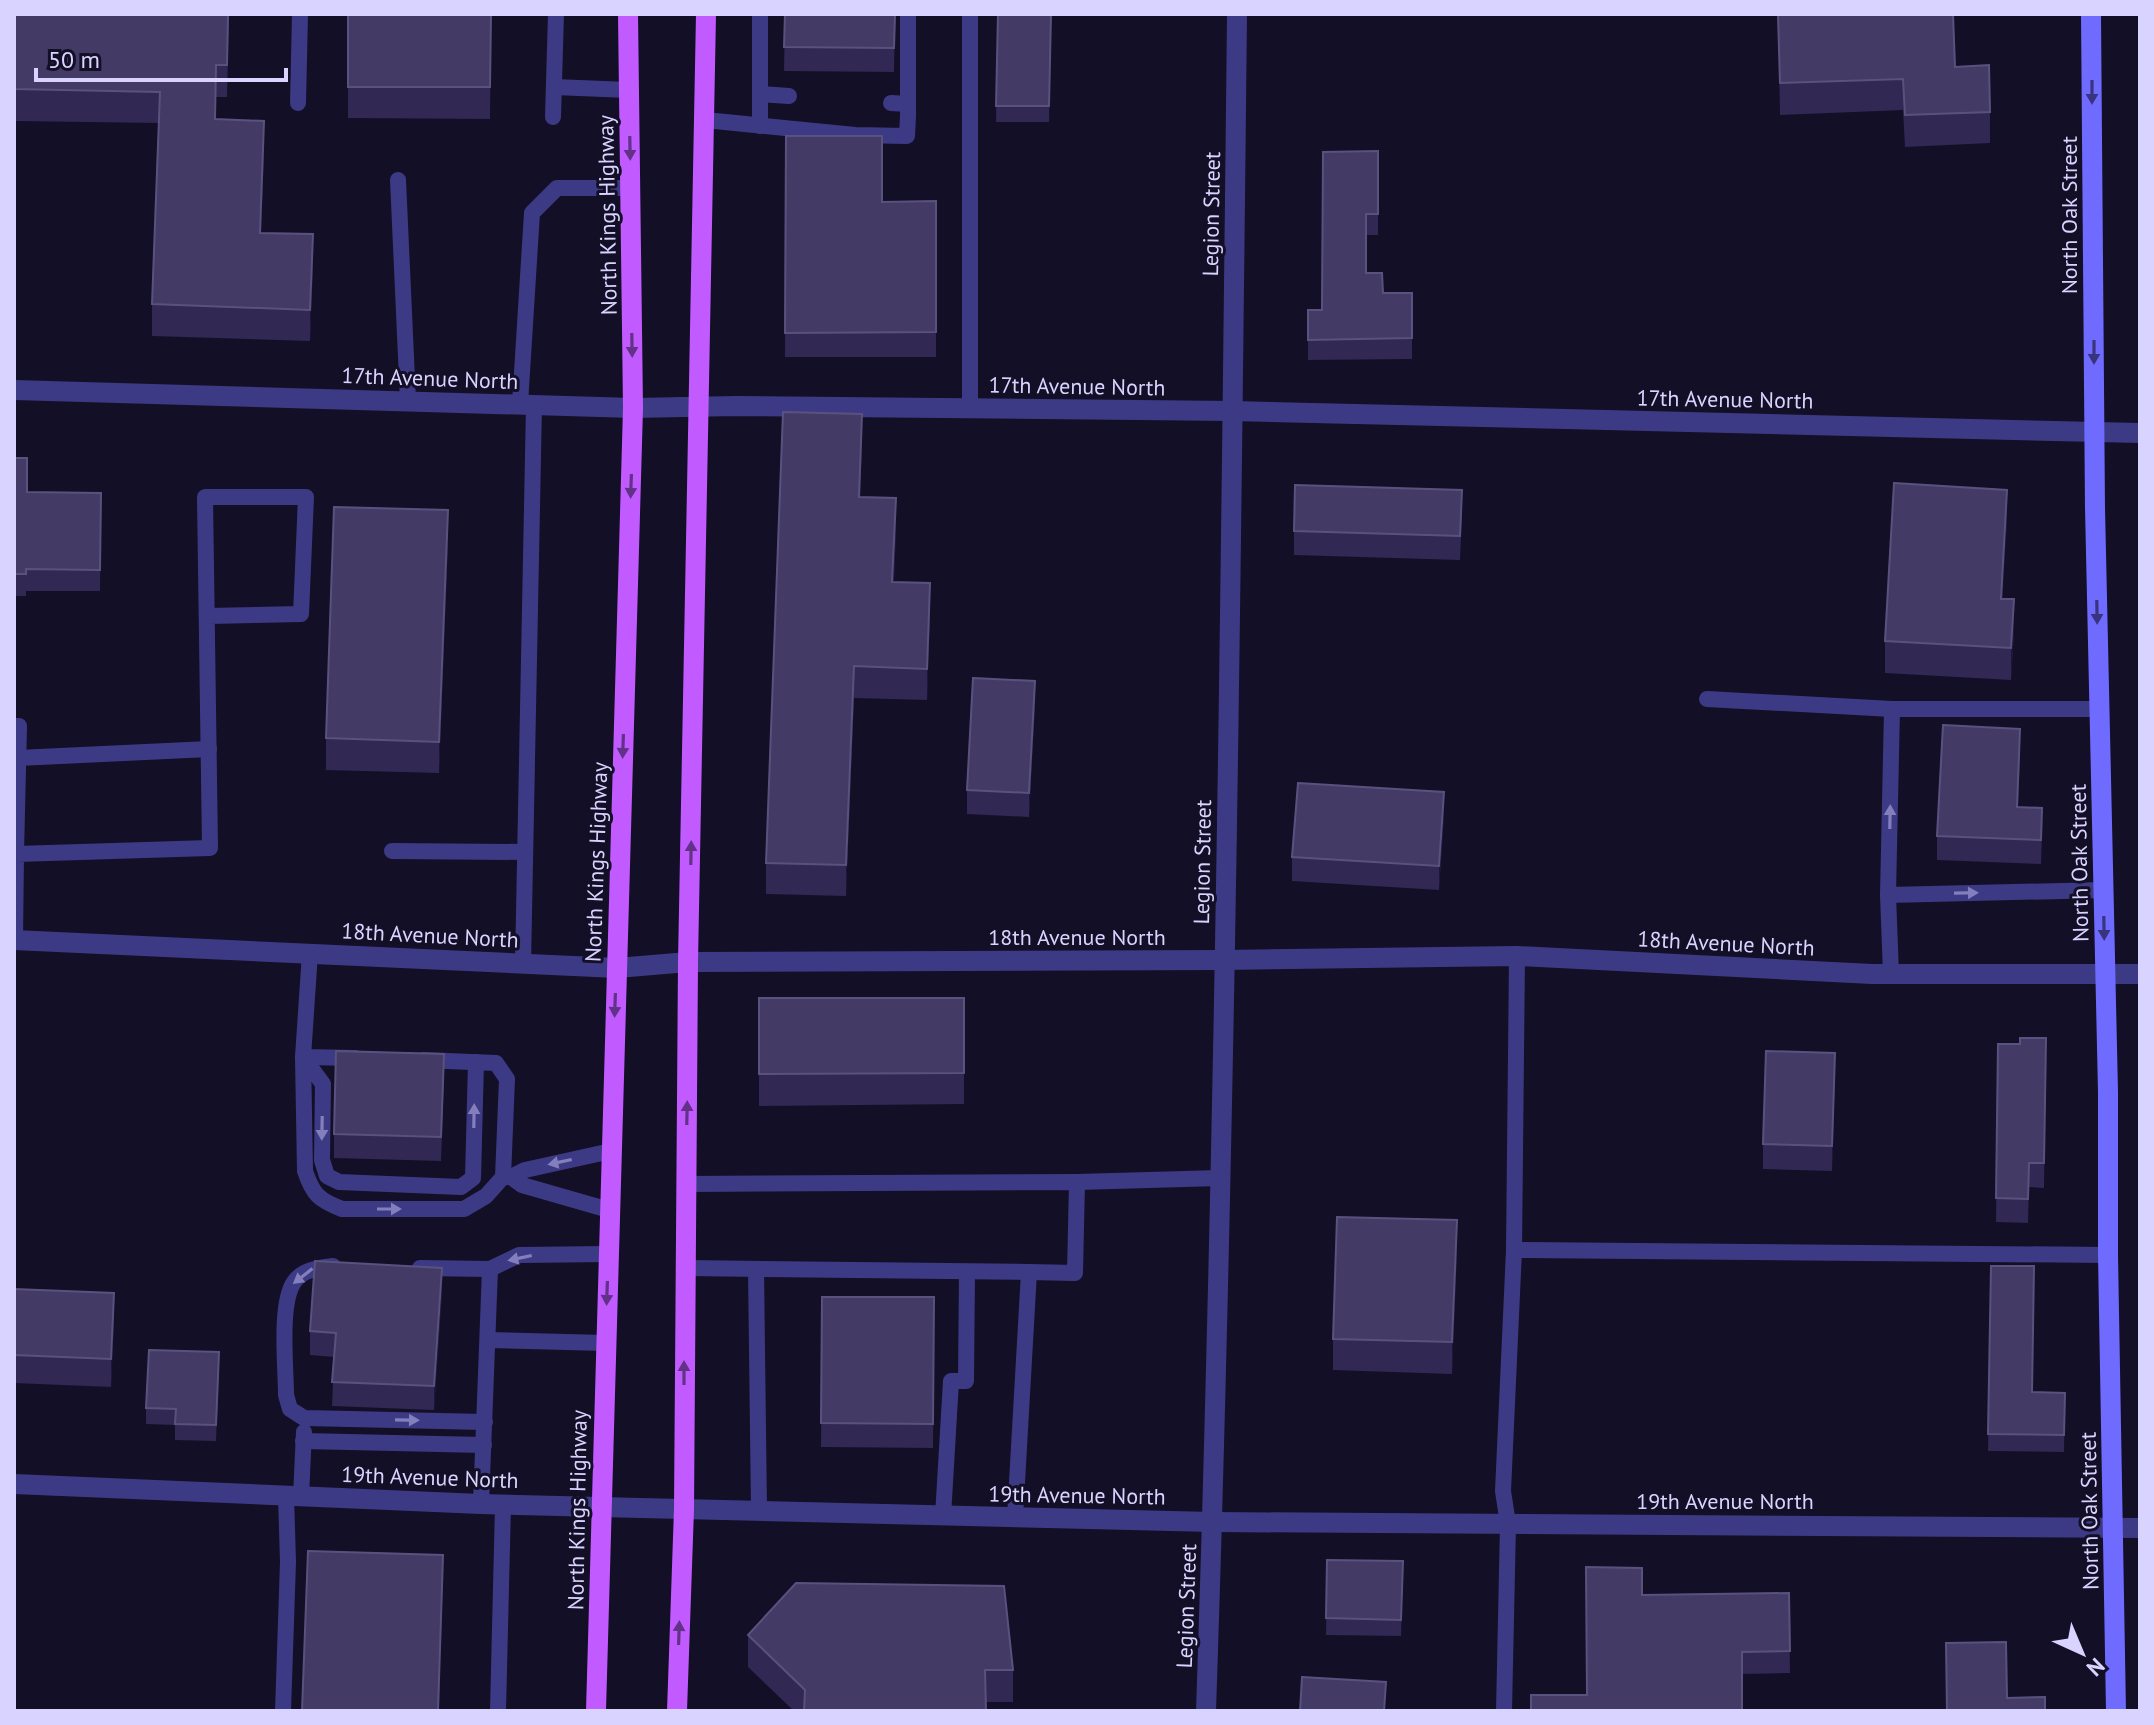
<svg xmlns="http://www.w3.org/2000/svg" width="2154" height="1725" viewBox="0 0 2154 1725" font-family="'PT Sans',sans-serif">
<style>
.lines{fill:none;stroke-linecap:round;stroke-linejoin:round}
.lane{stroke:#3d3a85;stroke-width:16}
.street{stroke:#3d3a85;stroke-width:20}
.secondary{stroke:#6f6bff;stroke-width:20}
.primary{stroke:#c25bff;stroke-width:20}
.wall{fill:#312854}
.shaded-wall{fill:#1d163a}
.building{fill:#433a66;stroke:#5a527e;stroke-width:2}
.oneway{fill:#38347d}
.oneway2{fill:#623188}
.oneway3{fill:#837fbc}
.labels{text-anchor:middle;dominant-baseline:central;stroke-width:6;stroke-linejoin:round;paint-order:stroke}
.street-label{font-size:22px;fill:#d9d4ff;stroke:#130f26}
</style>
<rect width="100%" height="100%" fill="#130f26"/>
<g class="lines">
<g class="lane">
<path d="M 970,14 L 970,408"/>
<path d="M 554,87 L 629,90"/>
<path d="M 760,94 L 789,96"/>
<path d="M 298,103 L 300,14"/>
<path d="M 891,103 L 908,104"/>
<path d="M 553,117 L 556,14"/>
<path d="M 705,120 L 855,135 L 907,136 L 908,116 L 908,14"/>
<path d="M 760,126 L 760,14"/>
<path d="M 398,180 L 408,401"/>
<path d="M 520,404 L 532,213 L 557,188 L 630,188"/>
<path d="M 1707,699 L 1892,709 L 2100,709"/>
<path d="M 14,726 L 19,726 L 16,854 L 14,854"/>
<path d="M 18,758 L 209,749"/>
<path d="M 392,851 L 525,852"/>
<path d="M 1888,895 L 2104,890"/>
<path d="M 15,940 L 16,854 L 210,848 C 209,731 207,614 205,497 L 306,497 L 301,614 L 207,616"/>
<path d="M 310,953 L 303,1057 L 356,1058"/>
<path d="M 523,964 L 534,405"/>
<path d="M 1891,974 L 1888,895 L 1892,709"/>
<path d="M 303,1057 L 323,1084 L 322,1160 L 327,1176 L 339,1182 L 461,1187 L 473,1178 L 476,1062"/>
<path d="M 303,1057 L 305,1171 C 313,1195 319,1200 342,1209 L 464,1209 L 486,1196 L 503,1177"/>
<path d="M 423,1060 L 496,1063 L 507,1079 L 503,1177 L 511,1177 L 522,1185 L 609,1210"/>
<path d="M 511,1177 L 525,1170 L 611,1151"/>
<path d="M 1077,1182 L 1220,1178"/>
<path d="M 686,1184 L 1077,1182 L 1075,1273 L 1029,1272 L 1015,1517"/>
<path d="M 1514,1250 L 2108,1255"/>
<path d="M 333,1266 C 319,1268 303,1269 294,1282 C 279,1304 286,1367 286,1395 L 290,1409 L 304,1418 L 485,1422"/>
<path d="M 420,1268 L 490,1269 L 519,1255 L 608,1254"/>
<path d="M 685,1268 L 1029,1272"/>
<path d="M 756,1269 L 759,1511"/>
<path d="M 488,1340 L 605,1343"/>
<path d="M 303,1441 L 484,1445"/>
<path d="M 301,1496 L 304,1432"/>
<path d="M 481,1504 L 490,1269"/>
<path d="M 943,1516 L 951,1381 L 966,1381 L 967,1272"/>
<path d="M 283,1711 L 288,1562 L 286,1495"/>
<path d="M 498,1711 L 503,1505"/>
<path d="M 1504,1711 L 1508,1524 L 1503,1491 L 1514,1250 L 1517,956"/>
</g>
<g class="street">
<path d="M 14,390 L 633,408 L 736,406 L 1233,411 L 2140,433"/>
<path d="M 14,940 L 617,968 L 688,962 L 1224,960 L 1517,956 L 1872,974 L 2140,974"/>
<path d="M 14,1484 L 481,1504 L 1213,1522 L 2140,1528"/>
<path d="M 1206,1711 C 1225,1146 1231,580 1237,14"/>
</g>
<path class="secondary" d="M 2091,14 L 2095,508 L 2108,1092 L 2108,1255 L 2116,1711"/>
<g class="primary">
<path d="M 596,1711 L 633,408 L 628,14"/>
<path d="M 677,1711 L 684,1509 L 688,962 L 706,14"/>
</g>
</g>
<g class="wall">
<path d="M 14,14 L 229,14 L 227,97 L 216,97 L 215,119 L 264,152 L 261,233 L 313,266 L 310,341 L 152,336 L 152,304 L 159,123 L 14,121 Z"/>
<path d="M 348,14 L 491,14 L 490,119 L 348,118 Z"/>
<path d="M 785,14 L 895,14 L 894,72 L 784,71 Z"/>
<path d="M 998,14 L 1051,14 L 1049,122 L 996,122 Z"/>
<path d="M 1778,15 L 1955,67 L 1990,112 L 1990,143 L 1905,147 L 1903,110 L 1780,115 Z"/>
<path d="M 786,136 L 882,202 L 936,201 L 936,357 L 785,357 Z"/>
<path d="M 1378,151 L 1378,235 L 1366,235 L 1366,273 L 1383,293 L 1412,293 L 1412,359 L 1308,360 L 1308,310 L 1322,310 Z"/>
<path d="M 862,445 L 860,497 L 896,530 L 894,582 L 930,614 L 927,700 L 854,698 L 846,896 L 766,894 L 766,863 Z"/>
<path d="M 14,458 L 27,492 L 101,493 L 100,591 L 26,591 L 26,596 L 14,596 Z"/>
<path d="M 1462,514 L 1460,560 L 1294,555 L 1294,531 Z"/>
<path d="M 2007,521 L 2002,599 L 2014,631 L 2011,680 L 1885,673 L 1885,641 Z"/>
<path d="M 448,542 L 439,773 L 326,770 L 326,738 Z"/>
<path d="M 1035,705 L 1029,817 L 967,814 L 967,790 Z"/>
<path d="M 2020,753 L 2018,807 L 2042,832 L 2041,864 L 1937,860 L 1937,836 Z"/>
<path d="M 1444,816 L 1439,890 L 1292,881 L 1292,857 Z"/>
<path d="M 759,998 L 964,998 L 964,1104 L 759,1106 Z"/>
<path d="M 2046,1038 L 2044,1188 L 2029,1187 L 2028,1223 L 1996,1222 L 1998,1044 L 2020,1044 Z"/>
<path d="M 1835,1077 L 1832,1171 L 1763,1169 L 1763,1144 Z"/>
<path d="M 444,1078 L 441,1161 L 334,1158 L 334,1134 Z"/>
<path d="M 1457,1252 L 1452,1374 L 1333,1370 L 1333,1339 Z"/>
<path d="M 1991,1266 L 2032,1392 L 2065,1393 L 2064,1452 L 1988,1451 Z"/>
<path d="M 14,1289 L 114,1321 L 111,1387 L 14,1383 Z"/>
<path d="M 442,1292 L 434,1410 L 332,1406 L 334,1357 L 310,1355 L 310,1331 Z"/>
<path d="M 822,1297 L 934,1297 L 933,1448 L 821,1447 Z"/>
<path d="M 219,1369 L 216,1441 L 175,1440 L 175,1425 L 146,1424 L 146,1408 Z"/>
<path d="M 1327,1560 L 1403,1561 L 1401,1636 L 1326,1635 Z"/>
<path d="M 1789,1593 L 1790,1673 L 1742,1674 L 1587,1695 L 1642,1595 Z"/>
<path d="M 748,1635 L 1013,1670 L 1013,1702 L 986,1702 L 986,1711 L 794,1711 L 748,1667 Z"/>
</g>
<g class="shaded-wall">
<path d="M 264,121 L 264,152 L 260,265 L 260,233 Z"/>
<path d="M 313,234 L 313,266 L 310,341 L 310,310 Z"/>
<path d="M 862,414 L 862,445 L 859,528 L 859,497 Z"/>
<path d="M 2007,490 L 2007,521 L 2001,630 L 2001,599 Z"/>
<path d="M 896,498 L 896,530 L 892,613 L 892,582 Z"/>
<path d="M 448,510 L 448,542 L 439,773 L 439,742 Z"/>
<path d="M 930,583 L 930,614 L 927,700 L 927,669 Z"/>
<path d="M 2014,599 L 2014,631 L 2011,680 L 2011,648 Z"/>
<path d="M 854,666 L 854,698 L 846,896 L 846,865 Z"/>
<path d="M 1035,681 L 1035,705 L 1029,817 L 1029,793 Z"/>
<path d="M 2020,729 L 2020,753 L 2017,831 L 2017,807 Z"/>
<path d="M 1444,792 L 1444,816 L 1439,890 L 1439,866 Z"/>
<path d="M 1835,1053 L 1835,1077 L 1832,1171 L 1832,1146 Z"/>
<path d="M 1457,1220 L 1457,1252 L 1452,1374 L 1452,1342 Z"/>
<path d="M 442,1268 L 442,1292 L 434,1410 L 434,1386 Z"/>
<path d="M 114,1293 L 114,1321 L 111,1387 L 111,1359 Z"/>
<path d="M 443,1555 L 439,1711 L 438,1711 Z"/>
</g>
<g class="building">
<path d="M 14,14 L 228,14 L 227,65 L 216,65 L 215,119 L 264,121 L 260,233 L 313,234 L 310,310 L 152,304 L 160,92 L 14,89 Z"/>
<path d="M 348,14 L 491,14 L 490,87 L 348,87 Z"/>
<path d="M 785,14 L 895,14 L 894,48 L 784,47 Z"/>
<path d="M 998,14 L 1051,14 L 1049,106 L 996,106 Z"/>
<path d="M 1815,14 L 1953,14 L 1955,67 L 1989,65 L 1990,112 L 1905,115 L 1903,79 L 1780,83 L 1778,15 Z"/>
<path d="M 786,136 L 882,136 L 882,202 L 936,201 L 936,332 L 785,333 Z"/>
<path d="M 1378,151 L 1378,214 L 1366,214 L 1366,273 L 1382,273 L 1383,293 L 1412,293 L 1412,338 L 1308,340 L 1308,310 L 1322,310 L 1323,152 Z"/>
<path d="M 783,412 L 862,414 L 859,497 L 896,498 L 892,582 L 930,583 L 927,669 L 854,666 L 846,865 L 766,863 Z"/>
<path d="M 14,458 L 27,458 L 27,492 L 101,493 L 100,570 L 26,569 L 26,574 L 14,574 Z"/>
<path d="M 1894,483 L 2007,490 L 2001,599 L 2014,599 L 2011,648 L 1885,641 Z"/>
<path d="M 1295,485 L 1462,490 L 1460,536 L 1294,531 Z"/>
<path d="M 334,507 L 448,510 L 439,742 L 326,738 Z"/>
<path d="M 973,678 L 1035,681 L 1029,793 L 967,790 Z"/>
<path d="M 1943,725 L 2020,729 L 2017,807 L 2042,808 L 2041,840 L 1937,836 Z"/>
<path d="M 1298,783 L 1444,792 L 1439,866 L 1292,857 Z"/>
<path d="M 759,998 L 964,998 L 964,1073 L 759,1074 Z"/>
<path d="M 2020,1038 L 2046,1038 L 2044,1163 L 2029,1163 L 2028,1199 L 1996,1198 L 1998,1044 L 2020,1044 Z"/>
<path d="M 336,1051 L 444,1054 L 441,1137 L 334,1134 Z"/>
<path d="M 1766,1051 L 1835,1053 L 1832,1146 L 1763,1144 Z"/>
<path d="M 1337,1217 L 1457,1220 L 1452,1342 L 1333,1339 Z"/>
<path d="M 315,1261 L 442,1268 L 434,1386 L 332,1382 L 336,1333 L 310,1331 Z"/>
<path d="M 1991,1266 L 2034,1266 L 2032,1392 L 2065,1393 L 2064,1435 L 1988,1434 Z"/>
<path d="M 14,1289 L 114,1293 L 111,1359 L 14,1355 Z"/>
<path d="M 822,1297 L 934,1297 L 933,1424 L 821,1423 Z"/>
<path d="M 149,1350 L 219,1352 L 216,1425 L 175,1424 L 176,1409 L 146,1408 Z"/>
<path d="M 308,1551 L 443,1555 L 438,1711 L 302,1711 Z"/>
<path d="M 1327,1560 L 1403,1561 L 1401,1620 L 1326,1618 Z"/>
<path d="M 1586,1567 L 1642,1568 L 1642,1595 L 1789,1593 L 1790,1651 L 1742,1652 L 1742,1711 L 1531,1711 L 1531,1695 L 1587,1695 Z"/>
<path d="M 796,1583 L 1004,1586 L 1013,1670 L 985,1670 L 986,1711 L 804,1711 L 805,1690 L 748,1635 Z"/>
<path d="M 2006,1642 L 2007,1698 L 2045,1697 L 2045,1711 L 1947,1711 L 1946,1643 Z"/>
<path d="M 1302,1677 L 1386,1682 L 1384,1711 L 1300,1711 Z"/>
</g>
<defs><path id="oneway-solid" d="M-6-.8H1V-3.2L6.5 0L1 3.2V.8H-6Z" transform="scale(2)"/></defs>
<g class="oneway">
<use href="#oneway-solid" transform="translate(2092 92) rotate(90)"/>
<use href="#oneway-solid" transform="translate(2094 352) rotate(90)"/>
<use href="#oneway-solid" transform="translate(2097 612) rotate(89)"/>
<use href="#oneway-solid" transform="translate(2104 928) rotate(89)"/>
</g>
<g class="oneway2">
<use href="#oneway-solid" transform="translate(630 148) rotate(89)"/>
<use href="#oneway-solid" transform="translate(632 345) rotate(89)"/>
<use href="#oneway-solid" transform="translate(631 486) rotate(92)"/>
<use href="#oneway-solid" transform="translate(623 746) rotate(92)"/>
<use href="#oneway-solid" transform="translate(691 853) rotate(-89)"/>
<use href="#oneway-solid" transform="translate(615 1005) rotate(92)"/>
<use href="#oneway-solid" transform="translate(687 1113) rotate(-89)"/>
<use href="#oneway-solid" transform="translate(607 1293) rotate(92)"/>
<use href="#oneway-solid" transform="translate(684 1373) rotate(-90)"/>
<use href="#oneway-solid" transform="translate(679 1633) rotate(-88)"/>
</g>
<g class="oneway3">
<use href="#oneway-solid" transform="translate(1890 817) rotate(-89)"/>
<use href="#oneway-solid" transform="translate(1966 893) rotate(-1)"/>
<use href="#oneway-solid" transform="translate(474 1116) rotate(-89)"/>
<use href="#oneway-solid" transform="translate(322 1128) rotate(91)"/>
<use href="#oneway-solid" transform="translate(560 1162) rotate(168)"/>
<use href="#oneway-solid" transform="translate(389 1209)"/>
<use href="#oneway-solid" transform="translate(520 1258) rotate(168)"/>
<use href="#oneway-solid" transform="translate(303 1276) rotate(142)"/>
<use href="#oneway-solid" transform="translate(407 1420) rotate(1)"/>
</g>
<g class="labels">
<g class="street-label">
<text transform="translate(1211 214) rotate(-89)">Legion Street</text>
<text transform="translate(607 215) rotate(-91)">North Kings Highway</text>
<text transform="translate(2069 215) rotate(-90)">North Oak Street</text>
<text transform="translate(430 378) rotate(2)">17th Avenue North</text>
<text transform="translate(1077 386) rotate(1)">17th Avenue North</text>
<text transform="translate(1725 399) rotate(1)">17th Avenue North</text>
<text transform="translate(596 862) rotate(-88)">North Kings Highway</text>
<text transform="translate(1202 862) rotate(-89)">Legion Street</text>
<text transform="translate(2079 863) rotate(-91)">North Oak Street</text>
<text transform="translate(430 935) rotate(3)">18th Avenue North</text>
<text x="1077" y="937">18th Avenue North</text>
<text transform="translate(1726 943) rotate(3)">18th Avenue North</text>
<text transform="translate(430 1477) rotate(2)">19th Avenue North</text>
<text transform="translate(1077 1495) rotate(1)">19th Avenue North</text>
<text x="1725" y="1501">19th Avenue North</text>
<text transform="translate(577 1510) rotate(-89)">North Kings Highway</text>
<text transform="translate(2089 1511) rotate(-91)">North Oak Street</text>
<text transform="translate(1186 1606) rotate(-88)">Legion Street</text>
</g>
</g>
<rect width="2154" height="1725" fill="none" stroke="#d9d4ff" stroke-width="32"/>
<g transform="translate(2082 1653) rotate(136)" stroke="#130f26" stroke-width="6" paint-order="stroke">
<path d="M0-6L14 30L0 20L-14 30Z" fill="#d9d4ff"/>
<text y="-12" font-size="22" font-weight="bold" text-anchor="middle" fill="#d9d4ff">N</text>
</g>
<path d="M36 68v12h250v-12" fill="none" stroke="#d9d4ff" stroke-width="4"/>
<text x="48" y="68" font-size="24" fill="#d9d4ff" stroke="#130f26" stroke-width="6" paint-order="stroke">50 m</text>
</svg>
